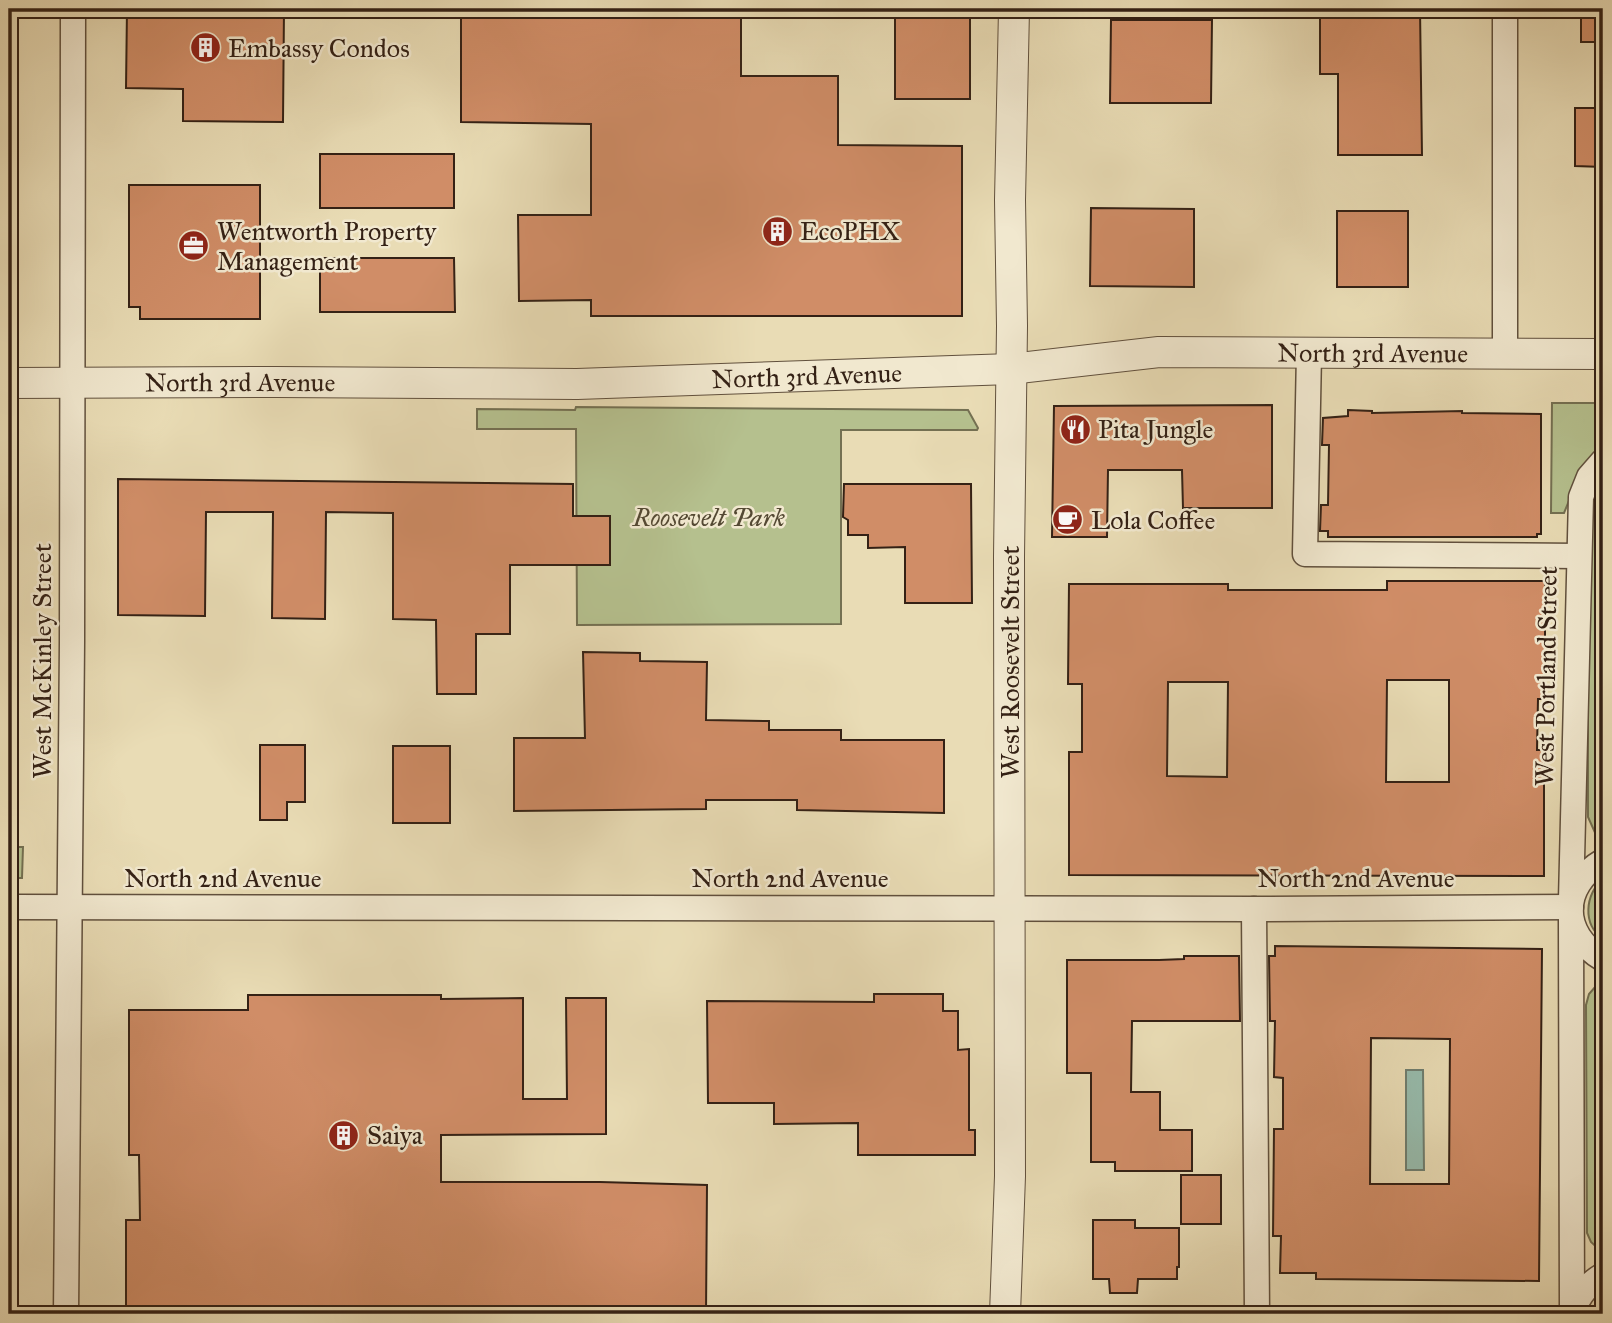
<svg xmlns="http://www.w3.org/2000/svg" width="1612" height="1323" viewBox="0 0 1612 1323" font-family="'IM FELL Great Primer',serif">
<style>
.green{fill:#b5c08e;stroke:#747052;stroke-width:2}
.water{fill:#97bcad;stroke:#6f7e70;stroke-width:2}
.building{fill:#d08d67;stroke:#342115;stroke-width:2;fill-rule:evenodd}
.lines{fill:none;stroke-linecap:round;stroke-linejoin:round}
.minor-casing{stroke:#61503d;stroke-width:27}
.tertiary-casing{stroke:#61503d;stroke-width:32}
.minor{stroke:#f1e8cf;stroke-width:24}
.tertiary{stroke:#f1e8cf;stroke-width:30}
.labels{text-anchor:middle;dominant-baseline:central;stroke-width:5;stroke-linejoin:round;paint-order:stroke}
.poi-label{font-size:26px;fill:#342115;stroke:#f1e8cf;text-anchor:start}
.street-label{font-size:26px;fill:#342115;stroke:#f1e8cf}
.park-label{font-size:26px;font-style:italic;fill:#544933;stroke:#f1e8cf}
</style>
<rect width="100%" height="100%" fill="#e9dcb5"/>
<filter id="stains"><feTurbulence type="fractalNoise" baseFrequency=".00286" numOctaves="4"/><feColorMatrix values="0 0 0 0 .2 0 0 0 0 .09 0 0 0 0 .02 0 0 0 .5 -.17"/></filter>
<radialGradient id="worn" r=".72"><stop offset=".6" stop-color="#630" stop-opacity="0"/><stop offset="1" stop-color="#630" stop-opacity=".3"/></radialGradient>
<g class="green">
<path d="M 1552,403 L 1603,403 L 1603,449 L 1573,491 L 1564,513 L 1551,513 Z"/>
<path d="M 576,407 L 968,410 L 978,428 L 977,430 L 841,430 L 841,624 L 577,625 L 576,429 L 477,429 L 477,409 L 575,410 Z"/>
<path d="M 1603,484 L 1603,841 L 1597,837 L 1588,817 L 1588,504 L 1595,491 Z"/>
<path d="M 9,847 L 23,847 L 22,878 L 9,878 Z"/>
<path d="M 1603,879 L 1603,939 C 1582,924 1585,895 1603,879 Z"/>
<path d="M 1603,978 L 1603,1253 L 1591,1242 L 1587,1233 L 1586,1005 L 1589,994 Z"/>
</g>
<path class="water" d="M 1406,1070 L 1423,1070 L 1424,1170 L 1406,1170 Z"/>
<g class="building">
<path d="M 127,9 L 284,9 L 283,122 L 183,121 L 183,89 L 126,88 Z"/>
<path d="M 461,9 L 741,9 L 741,76 L 838,76 L 838,145 L 962,146 L 962,316 L 591,316 L 591,300 L 519,301 L 518,215 L 591,215 L 591,124 L 461,122 Z"/>
<rect x="895" y="9" width="75" height="90"/>
<path d="M 1320,9 L 1420,9 L 1422,155 L 1338,155 L 1338,74 L 1320,74 Z"/>
<rect x="1581" y="9" width="22" height="33"/>
<path d="M 1111,20 L 1212,20 L 1211,103 L 1110,103 Z"/>
<path d="M 1575,108 L 1603,108 L 1603,167 L 1575,166 Z"/>
<rect x="320" y="154" width="134" height="54"/>
<path d="M 129,185 L 260,185 L 260,319 L 140,319 L 140,307 L 129,307 Z"/>
<path d="M 1091,208 L 1194,209 L 1194,287 L 1090,286 Z"/>
<rect x="1337" y="211" width="71" height="76"/>
<path d="M 320,258 L 454,258 L 455,312 L 320,312 Z"/>
<path d="M 1272,405 L 1272,508 L 1183,508 L 1182,470 L 1108,470 L 1107,537 L 1052,537 L 1054,406 Z"/>
<path d="M 1348,410 L 1372,411 L 1372,413 L 1462,411 L 1462,413 L 1541,414 L 1541,534 L 1537,534 L 1537,537 L 1328,537 L 1328,531 L 1320,531 L 1321,505 L 1328,505 L 1329,445 L 1322,445 L 1323,418 L 1348,416 Z"/>
<path d="M 118,479 L 573,484 L 573,516 L 610,516 L 610,565 L 510,565 L 510,634 L 476,634 L 476,694 L 437,694 L 436,620 L 393,619 L 393,513 L 326,512 L 325,619 L 272,618 L 273,512 L 206,512 L 205,616 L 118,615 Z"/>
<path d="M 844,484 L 971,484 L 972,603 L 905,603 L 905,547 L 868,548 L 868,535 L 848,535 L 848,520 L 843,517 Z"/>
<path d="M 1387,581 L 1545,581 L 1545,699 L 1538,699 L 1537,750 L 1544,750 L 1544,876 L 1069,875 L 1069,752 L 1082,752 L 1082,684 L 1068,684 L 1069,584 L 1228,584 L 1228,590 L 1387,590 ZM 1387,680 L 1449,680 L 1449,782 L 1386,782 ZM 1168,682 L 1228,682 L 1227,777 L 1167,776 Z"/>
<path d="M 583,652 L 640,653 L 640,661 L 707,662 L 706,720 L 769,721 L 769,730 L 841,730 L 841,740 L 944,740 L 944,813 L 797,810 L 797,800 L 706,800 L 706,809 L 514,811 L 514,738 L 585,738 Z"/>
<path d="M 260,745 L 305,745 L 305,802 L 287,802 L 287,820 L 260,820 Z"/>
<rect x="393" y="746" width="57" height="77"/>
<path d="M 1275,946 L 1542,949 L 1539,1281 L 1316,1279 L 1316,1273 L 1280,1273 L 1281,1236 L 1273,1236 L 1274,1129 L 1283,1129 L 1283,1078 L 1274,1077 L 1275,1021 L 1270,1021 L 1269,956 L 1275,956 ZM 1371,1038 L 1450,1039 L 1449,1184 L 1370,1184 Z"/>
<path d="M 1184,956 L 1239,956 L 1240,1021 L 1132,1021 L 1131,1092 L 1160,1092 L 1160,1130 L 1192,1130 L 1192,1171 L 1115,1171 L 1115,1162 L 1091,1162 L 1091,1073 L 1067,1073 L 1067,960 L 1159,960 L 1184,959 Z"/>
<path d="M 874,994 L 943,994 L 943,1011 L 958,1011 L 958,1050 L 969,1049 L 969,1130 L 975,1130 L 975,1155 L 858,1155 L 858,1123 L 774,1124 L 774,1103 L 708,1103 L 707,1001 L 874,1002 Z"/>
<path d="M 248,995 L 441,995 L 441,999 L 523,998 L 523,1099 L 567,1099 L 566,998 L 606,998 L 606,1134 L 441,1135 L 441,1182 L 600,1182 L 707,1185 L 706,1314 L 126,1314 L 126,1220 L 140,1220 L 139,1155 L 129,1155 L 129,1010 L 248,1010 Z"/>
<rect x="1181" y="1175" width="40" height="49"/>
<path d="M 1093,1220 L 1135,1220 L 1135,1228 L 1179,1228 L 1179,1267 L 1177,1267 L 1177,1279 L 1138,1279 L 1137,1293 L 1110,1293 L 1109,1279 L 1093,1279 Z"/>
</g>
<g class="lines">
<defs>
<g id="minor">
<path d="M 1505,9 L 1505,355"/>
<path d="M 1309,353 L 1305,554 L 1579,556"/>
<path d="M 1603,861 C 1560,886 1560,934 1603,959"/>
<path d="M 1571,900 L 1581,497 L 1589,477 L 1603,461"/>
<path d="M 9,907 L 1254,909 L 1571,907"/>
<path d="M 1254,909 L 1257,1314"/>
<path d="M 1571,920 L 1572,1312"/>
<path d="M 1573,1310 C 1580,1294 1588,1284 1603,1275"/>
<path d="M 66,1314 L 72,642 L 73,9"/>
</g>
<g id="tertiary">
<path id="s1" d="M 9,383 L 277,382 L 577,384 L 1011,369 L 1159,352 L 1603,354"/>
<path d="M 1005,1314 L 1010,1176 L 1009,557 L 1012,326 L 1010,200 L 1014,9"/>
</g>
</defs>
<use href="#minor" class="minor-casing"/>
<use href="#tertiary" class="tertiary-casing"/>
<use href="#minor" class="minor"/>
<use href="#tertiary" class="tertiary"/>
</g>
<defs>
<symbol id="building-disc" viewBox="-11 -11 22 22"><circle r="9.5" fill="#8f2418" stroke="#f1e8cf"/><path d="M-4-6H4V6H1V3H-1V6H-4ZM-2.5-4.3h1.7v1.8h-1.7ZM.8-4.3h1.7v1.8H.8ZM-2.5-1h1.7V.8h-1.7ZM.8-1h1.7V.8H.8Z" fill="#fff"/></symbol>
<symbol id="office-disc" viewBox="-11 -11 22 22"><circle r="9.5" fill="#8f2418" stroke="#f1e8cf"/><path d="M-6-3h4V-5.5h4V-3h4V5H-6ZM-1-4.5V-3h2v-1.5ZM-6 0V1H6V0Z" fill="#fff"/></symbol>
<symbol id="restaurant-disc" viewBox="-11 -11 22 22"><circle r="9.5" fill="#8f2418" stroke="#f1e8cf"/><path d="M-5-6h1v4h1v-4h1v4h1v-4h1v5L-1.5 .5V6h-2V.5L-5-1ZM5-6V6H3V1.5H1.5Q1.5-4 5-6Z" fill="#fff"/></symbol>
<symbol id="cafe-disc" viewBox="-11 -11 22 22"><circle r="9.5" fill="#8f2418" stroke="#f1e8cf"/><path d="M-5.5-4.5H6V0H3Q3 3.5 0 3.5H-2.5Q-5.5 3.5-5.5 0ZM3-3.2v2h1.7v-2ZM-6 4.5H4V6H-6Z" fill="#fff"/></symbol>
</defs>
<g fill-rule="evenodd">
<use href="#building-disc" x="188" y="30" width="35" height="35"/>
<use href="#building-disc" x="760" y="214" width="35" height="35"/>
<use href="#office-disc" x="176" y="228" width="35" height="35"/>
<use href="#restaurant-disc" x="1058" y="412" width="35" height="35"/>
<use href="#cafe-disc" x="1050" y="502" width="35" height="35"/>
<use href="#building-disc" x="326" y="1118" width="35" height="35"/>
</g>
<g class="labels">
<g class="poi-label">
<text x="228" y="48">Embassy Condos</text>
<text x="217" y="231">Wentworth Property<tspan x="217" dy="30">Management</tspan></text>
<text x="800" y="231">EcoPHX</text>
<text x="1098" y="429">Pita Jungle</text>
<text x="1091" y="520">Lola Coffee</text>
<text x="367" y="1135">Saiya</text>
</g>
<g class="street-label">
<text stroke="none"><textPath href="#s1" startOffset="1365">North 3rd Avenue</textPath></text>
<text stroke="none"><textPath href="#s1" startOffset="798">North 3rd Avenue</textPath></text>
<text stroke="none"><textPath href="#s1" startOffset="231">North 3rd Avenue</textPath></text>
<text transform="translate(42 661) rotate(-90)">West McKinley Street</text>
<text transform="translate(1010 662) rotate(-90)">West Roosevelt Street</text>
<text transform="translate(1546 676) rotate(-89)">West Portland Street</text>
<text x="223" y="878">North 2nd Avenue</text>
<text x="790" y="878">North 2nd Avenue</text>
<text x="1356" y="878">North 2nd Avenue</text>
</g>
<g class="park-label">
<text x="709" y="517">Roosevelt Park</text>
</g>
</g>
<rect width="1612" height="1323" fill="none" stroke="#e9dcb5" stroke-width="35"/>
<rect x="10" y="10" width="1591" height="1302" fill="none" stroke="#342115" stroke-width="3.5"/>
<rect x="18" y="18" width="1577" height="1288" fill="none" stroke="#342115" stroke-width="2"/>
<rect width="100%" height="100%" filter="url(#stains)"/>
<rect width="100%" height="100%" fill="url(#worn)"/>
</svg>
